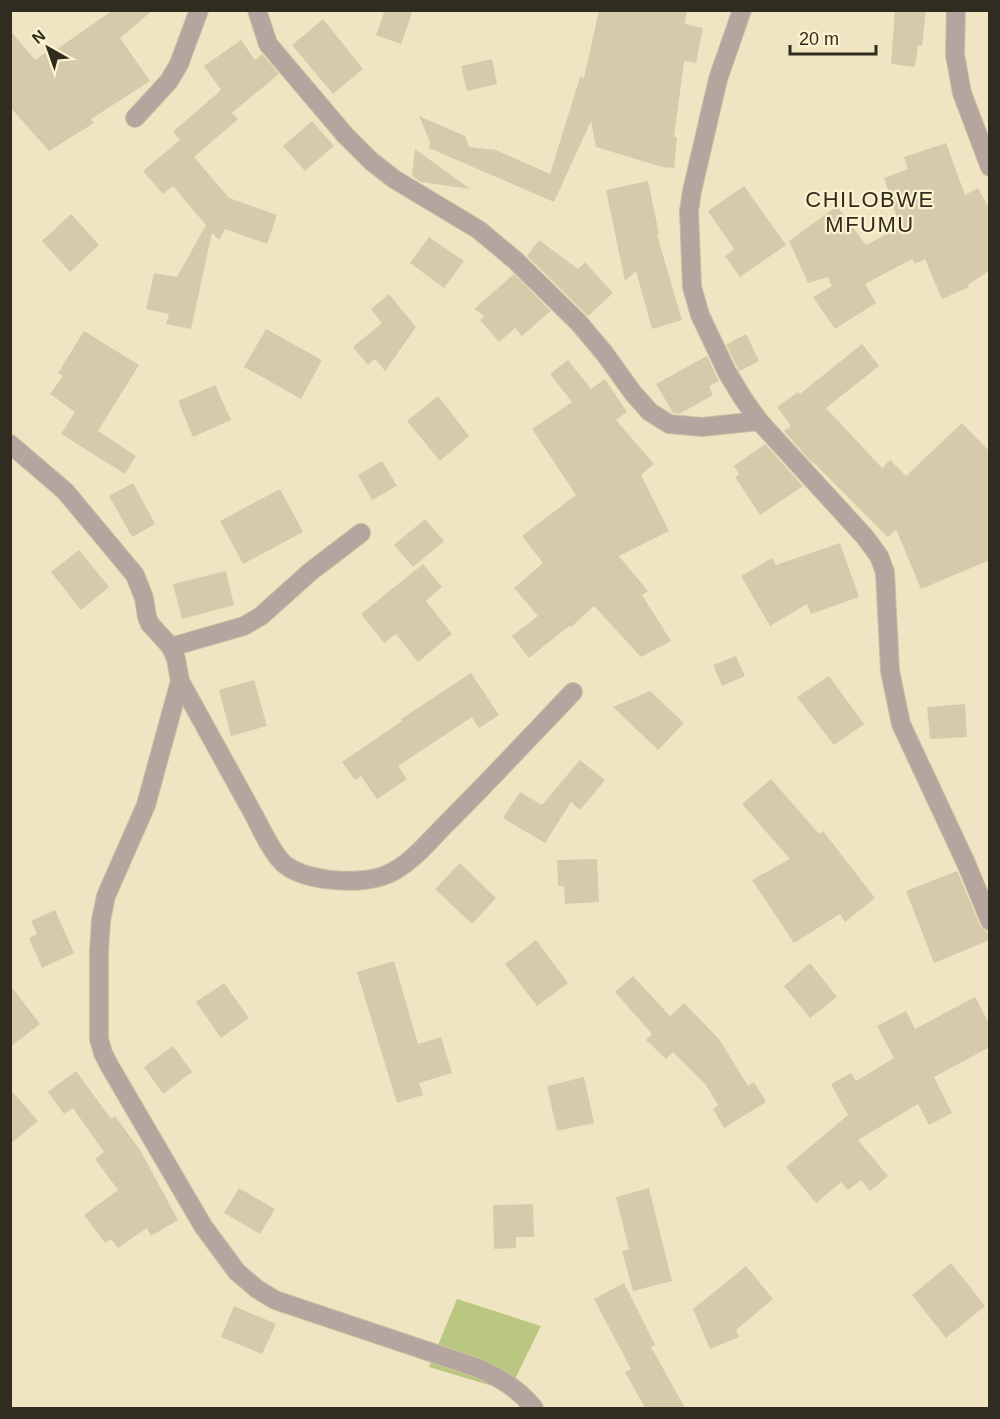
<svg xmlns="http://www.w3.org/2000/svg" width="1000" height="1419" viewBox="0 0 1000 1419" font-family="Helvetica,sans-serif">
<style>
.green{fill:#bac780}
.building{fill:#d5cbaa}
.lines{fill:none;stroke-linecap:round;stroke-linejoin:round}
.street-casing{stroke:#cac0a2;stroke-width:20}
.street{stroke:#b5a59f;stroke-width:18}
.labels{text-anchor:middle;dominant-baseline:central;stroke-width:4.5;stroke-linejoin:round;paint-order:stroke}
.quarter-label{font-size:22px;letter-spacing:1.5px;fill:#302c1f;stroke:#fdf2d0}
</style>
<rect width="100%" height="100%" fill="#f0e5c3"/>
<path class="green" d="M 457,1299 L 541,1326 L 509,1391 L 429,1367 Z"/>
<g class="building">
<path d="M 113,10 L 153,10 L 120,38 L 150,81 L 91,119 L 94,123 L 49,151 L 10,107 L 10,30 L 35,60 L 48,51 L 50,54 Z"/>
<path d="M 385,10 L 413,10 L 401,44 L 376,35 Z"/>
<path d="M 599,10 L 687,10 L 685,24 L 703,28 L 696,63 L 684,61 L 674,137 L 677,137 L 674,168 L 662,167 L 596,147 L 591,121 L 554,202 L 429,148 L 430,142 L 419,116 L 465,136 L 469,147 L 496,150 L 550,174 L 580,77 L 584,78 Z"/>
<path d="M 895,10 L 926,10 L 922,46 L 918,45 L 915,67 L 891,64 Z"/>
<path d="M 323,19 L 363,69 L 333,94 L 292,45 Z"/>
<path d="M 241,40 L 255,60 L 262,54 L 279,74 L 232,113 L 238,119 L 194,157 L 229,198 L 277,215 L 267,244 L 225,229 L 219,240 L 212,233 L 191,329 L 166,324 L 169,314 L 146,309 L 154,273 L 177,277 L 206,225 L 173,186 L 163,194 L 143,171 L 180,140 L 173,132 L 221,90 L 204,66 Z"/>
<path d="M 492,59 L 497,84 L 467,91 L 461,66 Z"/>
<path d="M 312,121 L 334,146 L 305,171 L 283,146 Z"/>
<path d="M 946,143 L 965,195 L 978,188 L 990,210 L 990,270 L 968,285 L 969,287 L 942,299 L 925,259 L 915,264 L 912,259 L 865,284 L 876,303 L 835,329 L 813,297 L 832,286 L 828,277 L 808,283 L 789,241 L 837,206 L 866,245 L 900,227 L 884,178 L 908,169 L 904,157 Z"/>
<path d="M 415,149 L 470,189 L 421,182 L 412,176 Z"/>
<path d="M 648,181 L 659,234 L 657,235 L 682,320 L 652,329 L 636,271 L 625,281 L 606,190 Z"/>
<path d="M 744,186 L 786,245 L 740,277 L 725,256 L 734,249 L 708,211 Z"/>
<path d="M 71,214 L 99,245 L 70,272 L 42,241 Z"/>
<path d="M 429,237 L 464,261 L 444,288 L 410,263 Z"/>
<path d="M 539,240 L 578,269 L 585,262 L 613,293 L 588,316 L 527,256 Z"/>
<path d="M 514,274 L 551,311 L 522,336 L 515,328 L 499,342 L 480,320 L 484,316 L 474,309 Z"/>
<path d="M 389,294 L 416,327 L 385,371 L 375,359 L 368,365 L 353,347 L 382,323 L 371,309 Z"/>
<path d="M 266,329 L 322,360 L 301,399 L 244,367 Z"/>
<path d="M 84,331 L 139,365 L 98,431 L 136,456 L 125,474 L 61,434 L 75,412 L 50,394 L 63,376 L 58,373 Z"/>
<path d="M 746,334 L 759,361 L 739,371 L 726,345 Z"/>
<path d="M 862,344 L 879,366 L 826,408 L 882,468 L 890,460 L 906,476 L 962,423 L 990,452 L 990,560 L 921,589 L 896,529 L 888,537 L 813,462 L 813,464 L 784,431 L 791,426 L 777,407 L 798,392 L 800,394 Z"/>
<path d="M 707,356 L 719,381 L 709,386 L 713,395 L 679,414 L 673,413 L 656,384 Z"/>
<path d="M 568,360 L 591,389 L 605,379 L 627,412 L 616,420 L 654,464 L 641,475 L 669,531 L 619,556 L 648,591 L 642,595 L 671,641 L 641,657 L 594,606 L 571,627 L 569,626 L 529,658 L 512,636 L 538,616 L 514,588 L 543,563 L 522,536 L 576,495 L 532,429 L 572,402 L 550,374 Z"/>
<path d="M 215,385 L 231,420 L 193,437 L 178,401 Z"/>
<path d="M 438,396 L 469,436 L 440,461 L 407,421 Z"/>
<path d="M 765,444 L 803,486 L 760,515 L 735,477 L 739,474 L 734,466 Z"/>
<path d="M 382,461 L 397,486 L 372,500 L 358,475 Z"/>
<path d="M 133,483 L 155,524 L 132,537 L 109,496 Z"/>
<path d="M 280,489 L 303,532 L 243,564 L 220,521 Z"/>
<path d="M 425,519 L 444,541 L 413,567 L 394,545 Z"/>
<path d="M 840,543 L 859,597 L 811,614 L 807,604 L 770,626 L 741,576 L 772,558 L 776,565 Z"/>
<path d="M 79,550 L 109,587 L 81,610 L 51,572 Z"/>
<path d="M 423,564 L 442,587 L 426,601 L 452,634 L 418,662 L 396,634 L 384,643 L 361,614 Z"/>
<path d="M 226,571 L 234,605 L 182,619 L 173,584 Z"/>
<path d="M 736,656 L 745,676 L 722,686 L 713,665 Z"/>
<path d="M 471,673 L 499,715 L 479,728 L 472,717 L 398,766 L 407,779 L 377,799 L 361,776 L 355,780 L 342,762 L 402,721 L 401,719 Z"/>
<path d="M 829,676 L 864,724 L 834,745 L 797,697 Z"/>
<path d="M 254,680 L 267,726 L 231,736 L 219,690 Z"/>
<path d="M 650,691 L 684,723 L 658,750 L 613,707 Z"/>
<path d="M 965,704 L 967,737 L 930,739 L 927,707 Z"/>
<path d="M 580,760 L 605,780 L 580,810 L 571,802 L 545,843 L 503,818 L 520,792 L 542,805 Z"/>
<path d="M 771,779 L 819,834 L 823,831 L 875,898 L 845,922 L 840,914 L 794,943 L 752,880 L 790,859 L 742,804 Z"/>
<path d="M 597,859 L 599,902 L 565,904 L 564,886 L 558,886 L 557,860 Z"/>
<path d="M 460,863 L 496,898 L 472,924 L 435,889 Z"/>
<path d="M 957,871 L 980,925 L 987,932 L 990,940 L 934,963 L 906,891 Z"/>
<path d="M 55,910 L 74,953 L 42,968 L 29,938 L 37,934 L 31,921 Z"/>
<path d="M 536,940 L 568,983 L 537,1006 L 505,964 Z"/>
<path d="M 394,961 L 418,1044 L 441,1037 L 452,1073 L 419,1083 L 423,1095 L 397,1103 L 357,972 Z"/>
<path d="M 810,963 L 837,997 L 810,1018 L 784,986 Z"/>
<path d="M 633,976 L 670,1016 L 684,1003 L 719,1039 L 748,1086 L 754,1082 L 766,1102 L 724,1128 L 713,1109 L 718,1105 L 706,1085 L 673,1052 L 666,1059 L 646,1040 L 652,1034 L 615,992 Z"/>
<path d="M 224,983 L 249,1018 L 221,1038 L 196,1002 Z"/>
<path d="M 10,985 L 40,1024 L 10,1047 Z"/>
<path d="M 975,997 L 990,1025 L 990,1047 L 934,1077 L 952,1113 L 929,1125 L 918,1104 L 858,1140 L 888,1176 L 870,1191 L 861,1180 L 848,1190 L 841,1182 L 816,1203 L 786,1167 L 848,1115 L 831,1084 L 851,1073 L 856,1081 L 894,1058 L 877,1026 L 906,1011 L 915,1029 Z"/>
<path d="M 173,1046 L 192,1072 L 163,1094 L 144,1067 Z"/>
<path d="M 76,1071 L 111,1119 L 115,1116 L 140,1150 L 178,1220 L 151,1236 L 147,1228 L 118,1248 L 111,1239 L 105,1243 L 84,1215 L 118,1190 L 95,1159 L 104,1152 L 73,1108 L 64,1114 L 48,1092 Z"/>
<path d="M 584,1077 L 594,1123 L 557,1131 L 547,1086 Z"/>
<path d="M 10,1089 L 38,1121 L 10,1144 Z"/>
<path d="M 239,1188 L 275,1209 L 260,1234 L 224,1213 Z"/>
<path d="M 649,1188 L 672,1281 L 633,1291 L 622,1251 L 629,1249 L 616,1197 Z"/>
<path d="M 533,1204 L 534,1237 L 516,1237 L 516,1248 L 494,1249 L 493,1205 Z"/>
<path d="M 951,1263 L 985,1306 L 946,1338 L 912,1295 Z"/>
<path d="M 746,1266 L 773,1299 L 736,1330 L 739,1337 L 710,1349 L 693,1309 Z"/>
<path d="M 624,1283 L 655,1345 L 651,1347 L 685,1408 L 645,1408 L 625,1372 L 631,1369 L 594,1299 Z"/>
<path d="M 234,1306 L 276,1324 L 262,1354 L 221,1337 Z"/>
</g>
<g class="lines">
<defs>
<g id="street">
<path d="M 257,10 L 268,44 L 345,135 L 371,161 L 394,179 L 479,230 L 516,261 L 579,323 L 605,354 L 633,393 L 650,412 L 669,424 L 702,427 L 759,421"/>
<path d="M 742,10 L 718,79 L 692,191 L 689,211 L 692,287 L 700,315 L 727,372 L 742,397 L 759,421 L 865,537 L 879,556 L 885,572 L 890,671 L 901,724 L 966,863 L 990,921"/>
<path d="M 956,10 L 955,55 L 962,93 L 990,167"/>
<path d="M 135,118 L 169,81 L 179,64 L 199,10"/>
<path d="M 10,444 L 65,491 L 135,575 L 144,598 L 147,617 L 150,624 L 171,647 L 176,659 L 180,681 L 146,805 L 106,896 L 101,920 L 99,951 L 99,1039 L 103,1053 L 109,1065 L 203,1226 L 237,1272 L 257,1289 L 275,1300 L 478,1368 C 502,1379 517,1388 534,1408"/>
<path d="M 171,647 L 244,626 L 261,616 L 310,572 L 361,533"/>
<path d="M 180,681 C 203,723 227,766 250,808 C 260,825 269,849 283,863 C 304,882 363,886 388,874 C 411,864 429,841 446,824 C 489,781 531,736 573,692"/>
</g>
</defs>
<use href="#street" class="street-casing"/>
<use href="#street" class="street"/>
</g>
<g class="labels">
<g class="quarter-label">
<text x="870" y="199">CHILOBWE<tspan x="870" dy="25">MFUMU</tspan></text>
</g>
</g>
<rect width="1000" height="1419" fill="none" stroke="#302c1f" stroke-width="24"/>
<g transform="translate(48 48) rotate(320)" stroke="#fdf2d0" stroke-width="4.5" paint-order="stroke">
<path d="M0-4.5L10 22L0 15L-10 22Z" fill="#302c1f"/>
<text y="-9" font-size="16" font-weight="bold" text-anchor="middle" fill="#302c1f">N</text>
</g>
<path d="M790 45v9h86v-9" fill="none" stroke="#302c1f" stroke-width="3"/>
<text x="799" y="45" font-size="18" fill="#302c1f" stroke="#fdf2d0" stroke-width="4.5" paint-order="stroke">20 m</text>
</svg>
